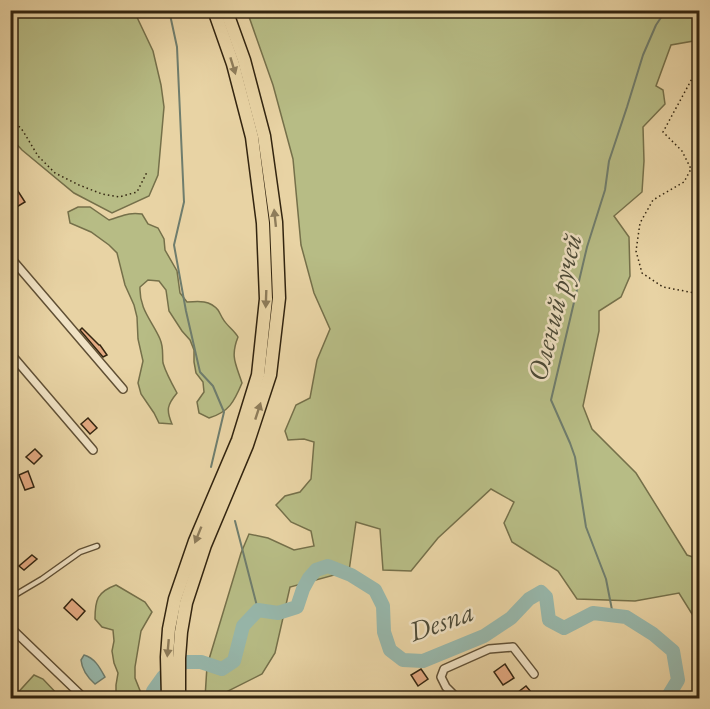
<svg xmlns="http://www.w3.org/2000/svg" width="710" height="709" viewBox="0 0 710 709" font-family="'EB Garamond',serif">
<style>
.green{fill:#b7bc85;stroke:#75704a;stroke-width:1.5}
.water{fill:#97b7ab;stroke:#6f7d6d;stroke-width:1.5}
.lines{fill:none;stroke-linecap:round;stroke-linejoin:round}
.stream{stroke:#6f7d6d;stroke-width:2}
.river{stroke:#97b7ab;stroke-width:14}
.building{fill:#e4aa82;stroke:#332510;stroke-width:1.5}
.service-casing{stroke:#605035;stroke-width:7}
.minor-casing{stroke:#605035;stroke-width:10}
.trunk-casing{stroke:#332510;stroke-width:15}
.path{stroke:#332510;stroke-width:1.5;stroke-dasharray:1.5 3;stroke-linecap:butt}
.service{stroke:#f0e2c4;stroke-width:4}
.minor{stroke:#f0e2c4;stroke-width:7}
.trunk{stroke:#e8d3a4;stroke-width:12}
.oneway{fill:#8e7c5a}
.labels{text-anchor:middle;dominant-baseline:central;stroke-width:5;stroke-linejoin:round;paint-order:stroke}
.water-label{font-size:28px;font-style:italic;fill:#4c4a37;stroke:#f0e2c4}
</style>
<rect width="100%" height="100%" fill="#e8d3a4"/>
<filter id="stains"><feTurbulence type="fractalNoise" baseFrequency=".00333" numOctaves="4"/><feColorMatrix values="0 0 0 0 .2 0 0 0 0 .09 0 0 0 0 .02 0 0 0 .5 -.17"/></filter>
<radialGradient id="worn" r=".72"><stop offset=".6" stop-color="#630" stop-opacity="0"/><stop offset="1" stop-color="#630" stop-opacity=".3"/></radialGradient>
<g class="green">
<path d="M 10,11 L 134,11 L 153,51 L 161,85 L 164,107 L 158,175 L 149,196 L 112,213 L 74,193 L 22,150 L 11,138 Z"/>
<path d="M 247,11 L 699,11 L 699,40 L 671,45 L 656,86 L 663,90 L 665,104 L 643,127 L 644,161 L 642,192 L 614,216 L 629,237 L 630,276 L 621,297 L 599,311 L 599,331 L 583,406 L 592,429 L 636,473 L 687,555 L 699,559 L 699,621 L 697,622 L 679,593 L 635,601 L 577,599 L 558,571 L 512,542 L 504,523 L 514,502 L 491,489 L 438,538 L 411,571 L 383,570 L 380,529 L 356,522 L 349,571 L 290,587 L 275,653 L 262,674 L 222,694 L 219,698 L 205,698 L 207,666 L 241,553 L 249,534 L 268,538 L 294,550 L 314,546 L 311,531 L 291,522 L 276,505 L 285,496 L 300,492 L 311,479 L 314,442 L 304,439 L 288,440 L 285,431 L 296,405 L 310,398 L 317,360 L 330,329 L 314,293 L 301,245 L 293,159 L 273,85 Z"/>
<path d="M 78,207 L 90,207 L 109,220 C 123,216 128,212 142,214 L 148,224 L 158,228 L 164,239 L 165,250 L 177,271 L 180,293 L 187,302 C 199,301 210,300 218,310 C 220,313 221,316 223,319 C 227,326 234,330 238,337 C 230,357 236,364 242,383 C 234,402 229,412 209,418 L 199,413 L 197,402 L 204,392 L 203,382 L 196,373 L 194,362 L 194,350 L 190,340 L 182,331 L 169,311 L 166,290 L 159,281 L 148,280 L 140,287 C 139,309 152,321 160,339 C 164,348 162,355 163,363 C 166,373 172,384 177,393 C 167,405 166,410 172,424 L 159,423 L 154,413 L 141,394 L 138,383 L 143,361 L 138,339 L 137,317 L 134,305 L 125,285 L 117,253 L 109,245 L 91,232 L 70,223 L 68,212 Z"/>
<path d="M 116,585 L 145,602 L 152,612 L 141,631 L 135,667 L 135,678 L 143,698 L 117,698 L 116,696 L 116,685 L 118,673 L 114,663 L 112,651 L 114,641 L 113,630 L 102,627 L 95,619 C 95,600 97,592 116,585 Z"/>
<path d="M 34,675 L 43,679 L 61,698 L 13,698 Z"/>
</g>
<path class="water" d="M 84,655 C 95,658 100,668 105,677 L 95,684 C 87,677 82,670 81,660 Z"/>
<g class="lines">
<g class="stream">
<path d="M 169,10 L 177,47 L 184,202 L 174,245 L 186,311 L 200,372 L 213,386 L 224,412 L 211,467"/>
<path d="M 235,521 L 258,610"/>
<path d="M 613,615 L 606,579 L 586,527 L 575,457 L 570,443 L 551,400 L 587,247 L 605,190 L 609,161 L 627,107 L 643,55 L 656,25 L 666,10"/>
</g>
<path class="river" d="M 153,698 L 153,691 L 163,677 L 185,662 L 201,662 L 222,669 L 234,661 L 243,626 L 258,610 L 278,613 L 297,607 L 303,589 L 309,578 L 316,570 L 328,566 L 351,575 L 375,590 L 383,606 L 384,632 L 390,650 L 403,660 L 423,661 L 484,636 L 511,618 L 529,599 L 541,592 L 546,597 L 549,620 L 564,628 L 593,613 L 626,617 L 653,634 L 673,651 L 678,680 L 667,698"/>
</g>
<g class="building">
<path d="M 14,185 L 25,202 L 15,208 L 10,202 L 10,188 Z"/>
<path d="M 82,328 L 99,345 L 100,345 L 107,355 L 103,357 L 80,330 Z"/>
<path d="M 88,418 L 97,428 L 90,434 L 81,424 Z"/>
<path d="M 35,449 L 42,456 L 34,464 L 26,457 Z"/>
<path d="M 28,471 L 34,487 L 25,490 L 19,475 Z"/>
<path d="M 32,555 L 37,559 L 24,570 L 19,566 Z"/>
<path d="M 72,599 L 85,611 L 77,620 L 64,608 Z"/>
<path d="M 505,664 L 514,678 L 503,685 L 494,672 Z"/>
<path d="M 421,669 L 428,679 L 418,686 L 411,675 Z"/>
<path d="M 526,686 L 537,699 L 521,699 L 517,693 Z"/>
</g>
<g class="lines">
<defs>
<path id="service" d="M 10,598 L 42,579 L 80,552 L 97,546"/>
<g id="minor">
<path d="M 10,257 L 123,389"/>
<path d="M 10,353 L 93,450"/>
<path d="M 10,627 L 84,698"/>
<path d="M 457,698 L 446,687 L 441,677 L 444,669 L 489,649 L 513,647 L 534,674"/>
</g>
<g id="trunk">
<path d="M 168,698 L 167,657 L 169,629 L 175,599 L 195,541 L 238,440 L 258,375 L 266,299 L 263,223 L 252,137 L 233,64 L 214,10"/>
<path d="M 179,698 L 179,658 L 181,632 L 186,603 L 205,545 L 247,445 L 270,375 L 279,298 L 276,222 L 264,136 L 244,60 L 226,10"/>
</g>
</defs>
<use href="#service" class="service-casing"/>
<use href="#minor" class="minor-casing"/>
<use href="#trunk" class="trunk-casing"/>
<g class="path">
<path d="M 700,64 L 663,132 L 682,151 L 691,169 L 684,182 L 653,200 L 640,223 L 636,251 L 642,273 L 663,287 L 700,294"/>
<path d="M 10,116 L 23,131 L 38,156 L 55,173 L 79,185 L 102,194 L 119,197 L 137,192 L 147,172"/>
</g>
<use href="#service" class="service"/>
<use href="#minor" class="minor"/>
<use href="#trunk" class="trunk"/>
</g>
<defs><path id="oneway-solid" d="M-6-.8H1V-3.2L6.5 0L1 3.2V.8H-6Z" transform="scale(1.5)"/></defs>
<g class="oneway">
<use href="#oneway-solid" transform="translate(233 66) rotate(73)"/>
<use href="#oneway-solid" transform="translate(275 218) rotate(-96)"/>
<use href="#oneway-solid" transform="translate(266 299) rotate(92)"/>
<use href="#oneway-solid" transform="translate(258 411) rotate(-72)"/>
<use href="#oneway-solid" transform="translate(198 535) rotate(112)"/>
<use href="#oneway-solid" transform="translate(168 648) rotate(95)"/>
</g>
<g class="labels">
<g class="water-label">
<text transform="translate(554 307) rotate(-76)">Олений ручей</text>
<text transform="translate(441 621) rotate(-20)">Desna</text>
</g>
</g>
<rect width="710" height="709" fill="none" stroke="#e8d3a4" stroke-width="36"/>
<rect x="12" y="12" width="686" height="685" fill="none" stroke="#332510" stroke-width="3"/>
<rect x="18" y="18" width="674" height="673" fill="none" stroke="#332510" stroke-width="1.5"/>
<rect width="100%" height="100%" filter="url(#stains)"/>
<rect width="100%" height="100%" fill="url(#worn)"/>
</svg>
